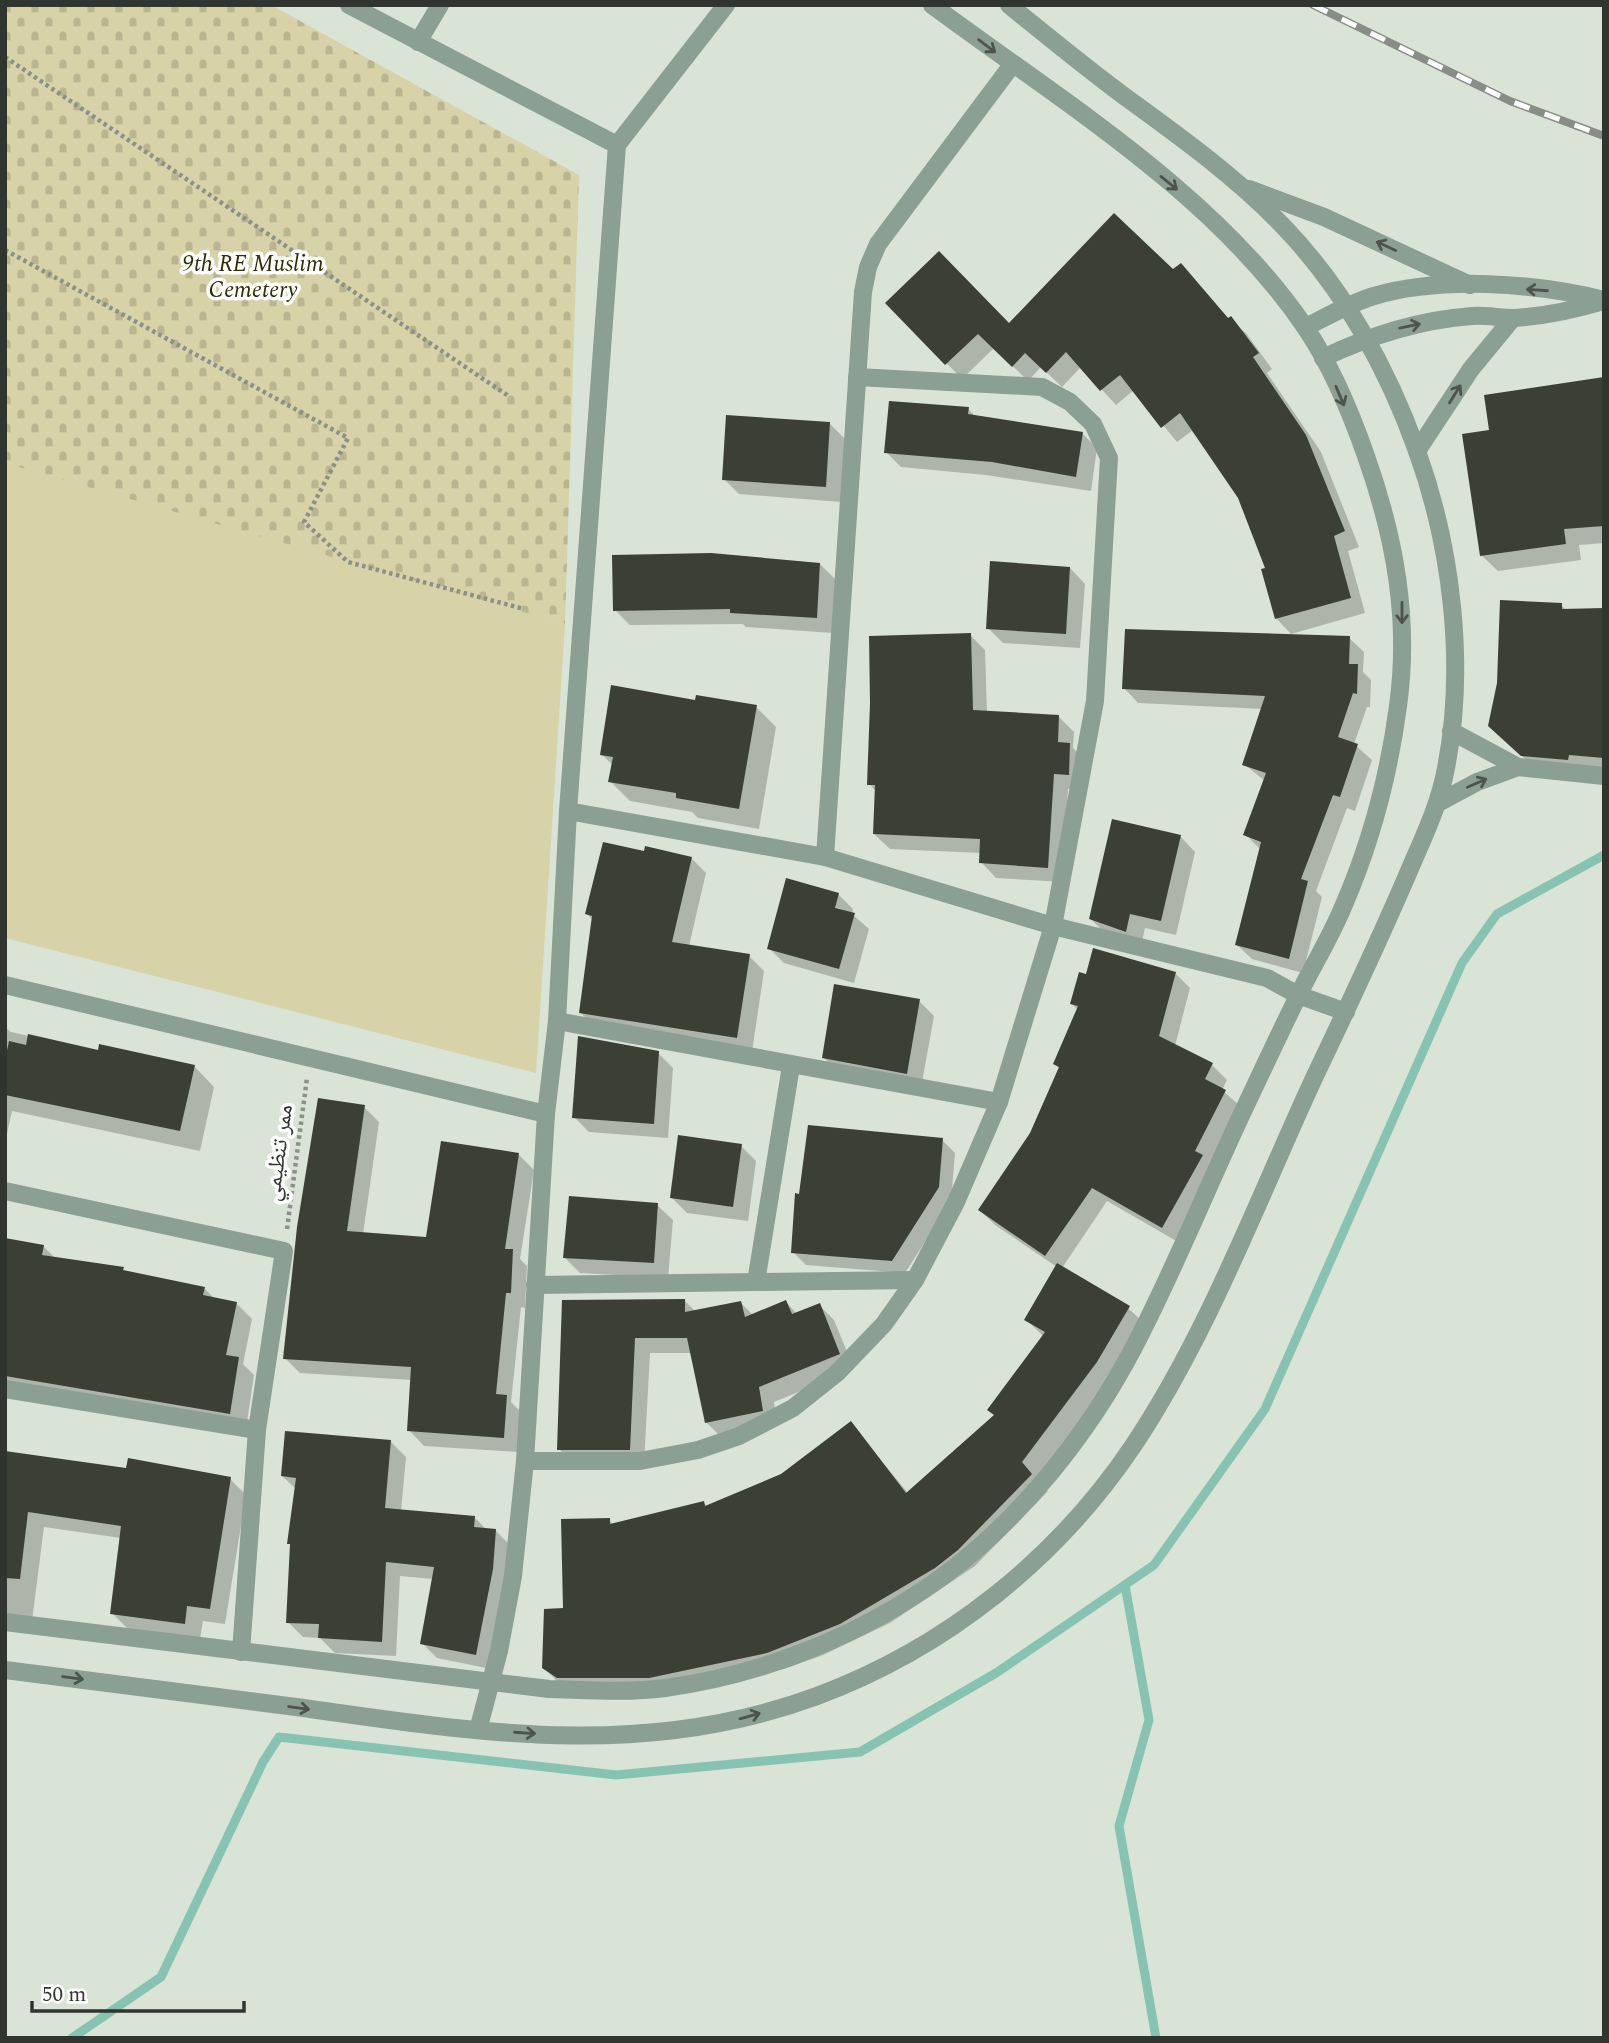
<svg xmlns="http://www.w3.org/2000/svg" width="1609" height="2043" viewBox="0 0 1609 2043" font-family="Spectral,'Noto Naskh Arabic',serif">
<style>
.green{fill:#d7d2a7}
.cemetery{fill:url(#cemetery-stones)}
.shadow{fill:#0003}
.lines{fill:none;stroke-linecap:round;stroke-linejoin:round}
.stream{stroke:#87c3b2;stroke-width:9}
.building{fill:#3c4034}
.path{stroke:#8a9188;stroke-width:4.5;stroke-dasharray:3.5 3.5;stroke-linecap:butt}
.minor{stroke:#8b9f92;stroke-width:18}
.tertiary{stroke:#8b9f92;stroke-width:18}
.rail-casing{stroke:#878e85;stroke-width:8}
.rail{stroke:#fff;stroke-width:5;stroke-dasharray:16;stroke-linecap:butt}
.oneway{stroke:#4c554d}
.labels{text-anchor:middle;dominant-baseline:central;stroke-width:7;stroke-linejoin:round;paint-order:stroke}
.park-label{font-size:23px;font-style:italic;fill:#312c03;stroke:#fff}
.street-label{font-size:23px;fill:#313530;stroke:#fff}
</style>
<defs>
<pattern id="cemetery-stones" width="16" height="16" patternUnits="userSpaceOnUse" patternTransform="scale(1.75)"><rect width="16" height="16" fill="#d7d2a7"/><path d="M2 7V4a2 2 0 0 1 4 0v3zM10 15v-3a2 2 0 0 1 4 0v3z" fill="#b9b590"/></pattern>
</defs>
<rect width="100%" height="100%" fill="#d9e3d6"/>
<path class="green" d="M 5,460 L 565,624 L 536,1073 L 5,938 Z"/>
<path class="cemetery" d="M 5,5 L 271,5 L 579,175 L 565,624 L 5,463 Z"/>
<g class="shadow">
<path d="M 1181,265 L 1229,319 L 1246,333 L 1272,369 L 1267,373 L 1321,452 L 1359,547 L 1348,551 L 1365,613 L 1291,634 L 1276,618 L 1268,569 L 1239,497 L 1193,430 L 1177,442 L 1134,390 L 1116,405 L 1081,367 L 1062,387 L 1041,367 L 1028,381 L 994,348 L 962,379 L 888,303 L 1009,326 L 1173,271 Z"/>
<path d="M 1604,378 L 1604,543 L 1579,545 L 1581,560 L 1498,571 L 1481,555 L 1491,431 Z"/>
<path d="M 968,409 L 976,417 L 1082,433 L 1097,448 L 1091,491 L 986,475 L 901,467 L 886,452 Z"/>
<path d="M 830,424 L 845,439 L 841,502 L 739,494 L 724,479 Z"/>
<path d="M 820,564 L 835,579 L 832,633 L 746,627 L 743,624 L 630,625 L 615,610 Z"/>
<path d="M 1070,568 L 1085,584 L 1080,648 L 1003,643 L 988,628 Z"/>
<path d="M 1561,605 L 1567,611 L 1604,610 L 1604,773 L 1538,770 L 1505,741 Z"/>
<path d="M 970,635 L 985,650 L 987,713 L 1059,717 L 1074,732 L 1073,748 L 1085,760 L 1083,789 L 1068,789 L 1063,882 L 996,878 L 981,862 L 981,853 L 890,849 L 874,834 L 876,791 L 869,784 Z"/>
<path d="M 1349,638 L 1364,652 L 1363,672 L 1371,680 L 1370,707 L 1367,707 L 1354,744 L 1372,760 L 1355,811 L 1347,808 L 1316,891 L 1322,897 L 1303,973 L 1252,959 L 1237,945 L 1260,849 L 1245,834 L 1265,781 L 1244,764 L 1263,709 L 1138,703 L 1124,688 Z"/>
<path d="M 697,702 L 756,707 L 776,727 L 759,829 L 698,818 L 692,812 L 630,801 L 610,781 L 613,765 L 601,754 Z"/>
<path d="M 1180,836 L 1195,852 L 1176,935 L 1145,928 L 1141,946 L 1106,934 L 1091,919 Z"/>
<path d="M 645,854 L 691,858 L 706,873 L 689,946 L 749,956 L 764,971 L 752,1052 L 596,1028 L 581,1013 L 593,920 L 587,914 Z"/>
<path d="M 838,894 L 853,909 L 852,914 L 869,929 L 854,983 L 784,963 L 769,948 Z"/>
<path d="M 1175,973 L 1190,988 L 1175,1046 L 1212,1065 L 1227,1080 L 1222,1090 L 1240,1106 L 1178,1242 L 1107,1201 L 1062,1268 L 1128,1308 L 1145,1324 L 1113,1378 L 1037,1479 L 1048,1491 L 975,1566 L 890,1623 L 823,1655 L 784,1669 L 667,1694 L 561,1685 L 544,1668 L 565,1610 L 609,1520 L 614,1525 L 704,1503 L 708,1507 L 782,1476 L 851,1424 L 908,1493 L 995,1416 L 1043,1336 L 1026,1319 L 1057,1267 L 995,1225 L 980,1210 L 1031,1134 L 1060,1069 L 1055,1064 L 1078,1010 L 1072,1004 Z"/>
<path d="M 919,1001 L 934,1016 L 921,1088 L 839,1073 L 823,1057 Z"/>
<path d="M 5,1027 L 11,1032 L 99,1052 L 194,1066 L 214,1087 L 200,1151 L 12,1111 L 5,1143 Z"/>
<path d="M 658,1053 L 673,1068 L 668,1138 L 589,1132 L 574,1117 Z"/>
<path d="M 364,1107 L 379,1122 L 363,1234 L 428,1239 L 518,1154 L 534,1170 L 520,1259 L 527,1266 L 525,1308 L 521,1307 L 511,1402 L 521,1412 L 519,1452 L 424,1446 L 409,1430 L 412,1380 L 300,1373 L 285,1358 Z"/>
<path d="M 942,1140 L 955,1153 L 951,1201 L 905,1273 L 806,1265 L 793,1252 Z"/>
<path d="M 741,1146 L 756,1161 L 748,1221 L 687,1213 L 672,1198 Z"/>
<path d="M 657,1205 L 673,1220 L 668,1278 L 580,1273 L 565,1258 Z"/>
<path d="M 5,1240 L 43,1246 L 56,1259 L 123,1269 L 127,1273 L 204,1288 L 215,1299 L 236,1303 L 252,1319 L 243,1364 L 254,1375 L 246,1429 L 5,1390 Z"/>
<path d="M 563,1301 L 685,1301 L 696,1312 L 741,1303 L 753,1315 L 786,1302 L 797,1314 L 819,1305 L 834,1320 L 854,1369 L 774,1402 L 777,1426 L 721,1437 L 706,1422 L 692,1353 L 650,1353 L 644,1464 L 574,1464 L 559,1449 Z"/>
<path d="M 391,1442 L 406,1457 L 401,1511 L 475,1518 L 487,1530 L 496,1531 L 511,1546 L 491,1669 L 437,1658 L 422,1643 L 433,1579 L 400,1576 L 396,1656 L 335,1653 L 320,1638 L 303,1637 L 288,1622 L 292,1546 L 288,1543 L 296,1489 L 282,1476 Z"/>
<path d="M 5,1452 L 128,1470 L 230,1479 L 246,1495 L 225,1624 L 203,1621 L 200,1639 L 128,1629 L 112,1613 L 121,1538 L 44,1527 L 32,1621 L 5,1618 Z"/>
</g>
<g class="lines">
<g class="stream">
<path d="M 1125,1585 L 1149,1720 L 1119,1826 L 1156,2038"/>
<path d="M 72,2038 L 161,1977 L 263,1762 L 279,1737 L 616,1775 L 860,1752 L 996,1673 L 1154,1565 L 1265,1409 L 1462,963 L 1497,914 L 1604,855"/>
</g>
</g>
<g class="building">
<path d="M 1114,213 L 1173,269 L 1181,263 L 1228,318 L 1231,316 L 1259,353 L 1253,357 L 1306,435 L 1345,531 L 1334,536 L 1351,598 L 1275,619 L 1261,569 L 1265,568 L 1238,498 L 1180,413 L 1161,428 L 1120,375 L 1100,391 L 1066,352 L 1046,373 L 1025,353 L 1012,367 L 978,334 L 945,365 L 885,303 L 939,251 L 1009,323 Z"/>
<path d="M 1604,377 L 1604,526 L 1564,529 L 1566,544 L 1480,556 L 1462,434 L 1489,430 L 1484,395 Z"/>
<path d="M 889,401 L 969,407 L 968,414 L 1083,432 L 1076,477 L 992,462 L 884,453 Z"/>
<path d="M 726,415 L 830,422 L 826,487 L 722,480 Z"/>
<path d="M 711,553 L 820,563 L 817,618 L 730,613 L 730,609 L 613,611 L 612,555 Z"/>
<path d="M 990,561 L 1070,567 L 1066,634 L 986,629 Z"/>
<path d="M 1500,600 L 1562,603 L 1562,609 L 1604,608 L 1604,758 L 1569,755 L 1568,760 L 1521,756 L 1488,726 L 1497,683 Z"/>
<path d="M 1125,629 L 1350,636 L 1349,664 L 1358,664 L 1357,694 L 1353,693 L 1338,737 L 1358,744 L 1340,797 L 1333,795 L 1301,879 L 1308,881 L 1289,959 L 1235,945 L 1261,842 L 1243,835 L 1266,773 L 1242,765 L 1265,696 L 1122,689 Z"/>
<path d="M 971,633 L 973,710 L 1059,715 L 1058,742 L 1070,743 L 1069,775 L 1054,774 L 1048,868 L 979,863 L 980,839 L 873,834 L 875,785 L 867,785 L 870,703 L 869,636 Z"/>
<path d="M 611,685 L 695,700 L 696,695 L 757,705 L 739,809 L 676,798 L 676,793 L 608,782 L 613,757 L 600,755 Z"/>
<path d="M 1112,819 L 1181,835 L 1161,921 L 1130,914 L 1126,932 L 1089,919 Z"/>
<path d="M 603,842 L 644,851 L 645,846 L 692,857 L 672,942 L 750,954 L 737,1038 L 579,1013 L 592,916 L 585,914 Z"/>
<path d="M 786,878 L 839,893 L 835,908 L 855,913 L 839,969 L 767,949 Z"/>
<path d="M 1093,948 L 1176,972 L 1159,1036 L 1213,1063 L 1205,1079 L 1226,1090 L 1195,1151 L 1203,1155 L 1162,1228 L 1092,1188 L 1045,1256 L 978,1210 L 1030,1133 L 1059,1067 L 1053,1064 L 1078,1006 L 1070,1004 L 1079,972 L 1086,974 Z"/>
<path d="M 834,984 L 920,999 L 907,1074 L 822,1058 Z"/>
<path d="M 28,1034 L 98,1050 L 99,1044 L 195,1065 L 180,1131 L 5,1095 L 5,1060 L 9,1041 L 26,1045 Z"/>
<path d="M 578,1036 L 659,1051 L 654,1124 L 572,1118 Z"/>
<path d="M 318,1098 L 365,1105 L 347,1231 L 426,1237 L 441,1141 L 519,1153 L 505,1249 L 513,1249 L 511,1293 L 506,1293 L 496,1394 L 507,1395 L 504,1438 L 407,1431 L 411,1367 L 283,1359 L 297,1227 Z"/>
<path d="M 808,1125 L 943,1138 L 939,1187 L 892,1261 L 791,1253 L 795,1193 L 799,1194 Z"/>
<path d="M 678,1135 L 742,1144 L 733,1207 L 670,1198 Z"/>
<path d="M 569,1196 L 658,1203 L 654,1263 L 563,1258 Z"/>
<path d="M 5,1238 L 44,1245 L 42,1255 L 124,1267 L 123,1270 L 205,1287 L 203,1295 L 237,1302 L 226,1355 L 239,1357 L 230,1414 L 5,1376 Z"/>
<path d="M 1057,1263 L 1130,1306 L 1097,1362 L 1022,1462 L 1032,1474 L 958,1550 L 935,1568 L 840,1624 L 767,1653 L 649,1678 L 557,1678 L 542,1668 L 544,1609 L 563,1608 L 561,1519 L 610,1518 L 610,1524 L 704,1501 L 705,1506 L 781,1474 L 851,1421 L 906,1493 L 994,1415 L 987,1410 L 1045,1332 L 1024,1320 Z"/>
<path d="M 685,1299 L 685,1312 L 741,1301 L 745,1317 L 786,1300 L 792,1314 L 820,1303 L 840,1354 L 759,1387 L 763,1411 L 705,1423 L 687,1338 L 635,1338 L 630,1450 L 557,1450 L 562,1300 Z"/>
<path d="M 285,1431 L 391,1440 L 385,1508 L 475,1516 L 474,1527 L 496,1529 L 493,1569 L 476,1655 L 420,1644 L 434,1567 L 386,1562 L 382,1642 L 318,1638 L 319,1624 L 286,1623 L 290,1544 L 287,1544 L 296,1478 L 281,1476 Z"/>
<path d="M 5,1451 L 126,1468 L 128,1458 L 231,1477 L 210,1609 L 187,1606 L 185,1624 L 110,1614 L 121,1526 L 28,1512 L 20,1579 L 5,1578 Z"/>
</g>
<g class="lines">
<g class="path">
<path d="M 5,57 L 510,397"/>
<path d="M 5,250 L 348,438 L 304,522 L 348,562 L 524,609"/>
<path d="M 287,1229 L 307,1078"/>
</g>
<g class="minor">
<path d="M 349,5 L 617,145"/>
<path d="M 418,42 L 440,5"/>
<path d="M 1306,327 C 1328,316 1350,303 1374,296 C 1442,276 1535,283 1604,300"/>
<path d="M 1323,358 C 1371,335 1419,320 1472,316 C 1486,315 1500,318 1515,318 C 1545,316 1574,310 1604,301"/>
<path d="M 1451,731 L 1518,767 L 1604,776"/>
<path d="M 1438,803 L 1477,782 L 1518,767"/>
<path d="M 568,811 L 825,857 L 1053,926 L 1267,978 L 1298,995 L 1346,1012"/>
<path d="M 825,857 L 863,292 L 868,267 L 878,244 L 1012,65"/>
<path d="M 5,985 L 546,1114"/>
<path d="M 557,1021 L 999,1102"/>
<path d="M 791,1066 L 756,1282 L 915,1280"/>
<path d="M 5,1191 L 284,1251 L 257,1430 L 241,1652"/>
<path d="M 535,1285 L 756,1282"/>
<path d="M 5,1389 L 257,1430"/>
<path d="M 525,1461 L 640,1461 L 698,1450 L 739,1436 L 793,1408 L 837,1373 L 884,1324 L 915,1280 L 956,1202 L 999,1102 L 1053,926 L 1095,701 L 1109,458 L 1093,424 L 1070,402 L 1042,387 L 857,377"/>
<path d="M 478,1730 L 499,1651 L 513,1576 L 525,1461 L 546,1114 L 557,1021 L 568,811 L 617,145 L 726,5"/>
</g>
<g class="tertiary">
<path d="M 1249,189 L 1324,217 L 1470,285"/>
<path d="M 1417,451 L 1471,369 L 1513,318"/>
<path d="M 5,1622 L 549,1689 C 587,1690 626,1693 665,1688 C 763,1675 862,1635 942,1577 C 1021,1519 1089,1433 1134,1347 C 1175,1269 1208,1185 1246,1105 C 1264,1067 1282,1028 1301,990 C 1315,962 1331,936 1343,907 C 1370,845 1389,774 1398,706 C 1410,620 1395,538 1366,456 C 1352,416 1331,366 1307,330 C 1217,195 1061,101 932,5"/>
<path d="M 5,1670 C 102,1682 199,1694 296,1707 C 475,1732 642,1761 817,1696 C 946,1648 1057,1559 1133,1446 C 1208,1334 1258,1199 1314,1078 C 1346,1011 1377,945 1406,878 C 1421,842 1439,807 1446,768 C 1466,666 1452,548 1417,451 C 1388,369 1343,288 1283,226 C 1235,176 1179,136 1124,96 C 1085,67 1047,36 1009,5"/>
</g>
<defs>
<path id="rail" d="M 1313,5 L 1510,101 L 1604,136"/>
</defs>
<use href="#rail" class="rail-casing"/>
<use href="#rail" class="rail"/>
</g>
<defs><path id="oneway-shaft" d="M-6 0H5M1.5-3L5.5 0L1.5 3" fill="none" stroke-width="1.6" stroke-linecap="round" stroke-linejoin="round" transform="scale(1.75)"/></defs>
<g class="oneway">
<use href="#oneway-shaft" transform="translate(987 46) rotate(37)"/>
<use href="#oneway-shaft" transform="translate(1169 183) rotate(39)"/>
<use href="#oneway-shaft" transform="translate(1386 246) rotate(-155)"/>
<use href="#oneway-shaft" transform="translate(1537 290) rotate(-176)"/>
<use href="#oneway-shaft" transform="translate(1410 326) rotate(-12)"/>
<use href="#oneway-shaft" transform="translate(1455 394) rotate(-58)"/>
<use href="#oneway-shaft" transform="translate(1340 396) rotate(67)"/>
<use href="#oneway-shaft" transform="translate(1402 613) rotate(90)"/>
<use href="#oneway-shaft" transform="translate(1477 783) rotate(-24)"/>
<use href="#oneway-shaft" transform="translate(73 1678) rotate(7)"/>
<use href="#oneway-shaft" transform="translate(299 1708) rotate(8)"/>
<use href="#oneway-shaft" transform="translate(750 1716) rotate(-16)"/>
<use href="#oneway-shaft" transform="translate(525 1733) rotate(4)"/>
</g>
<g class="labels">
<g class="park-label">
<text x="253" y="264">9th RE Muslim<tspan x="253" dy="26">Cemetery</tspan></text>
</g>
<g class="street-label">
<text transform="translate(279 1153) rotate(-82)">ممر تنظيمي</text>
</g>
</g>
<rect width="1609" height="2043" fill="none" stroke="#313530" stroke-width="14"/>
<path d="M32 2001v10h212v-10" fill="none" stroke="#313530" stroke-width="3.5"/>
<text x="42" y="2001" font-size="21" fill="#313530" stroke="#ffffff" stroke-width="5" paint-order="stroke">50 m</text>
</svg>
